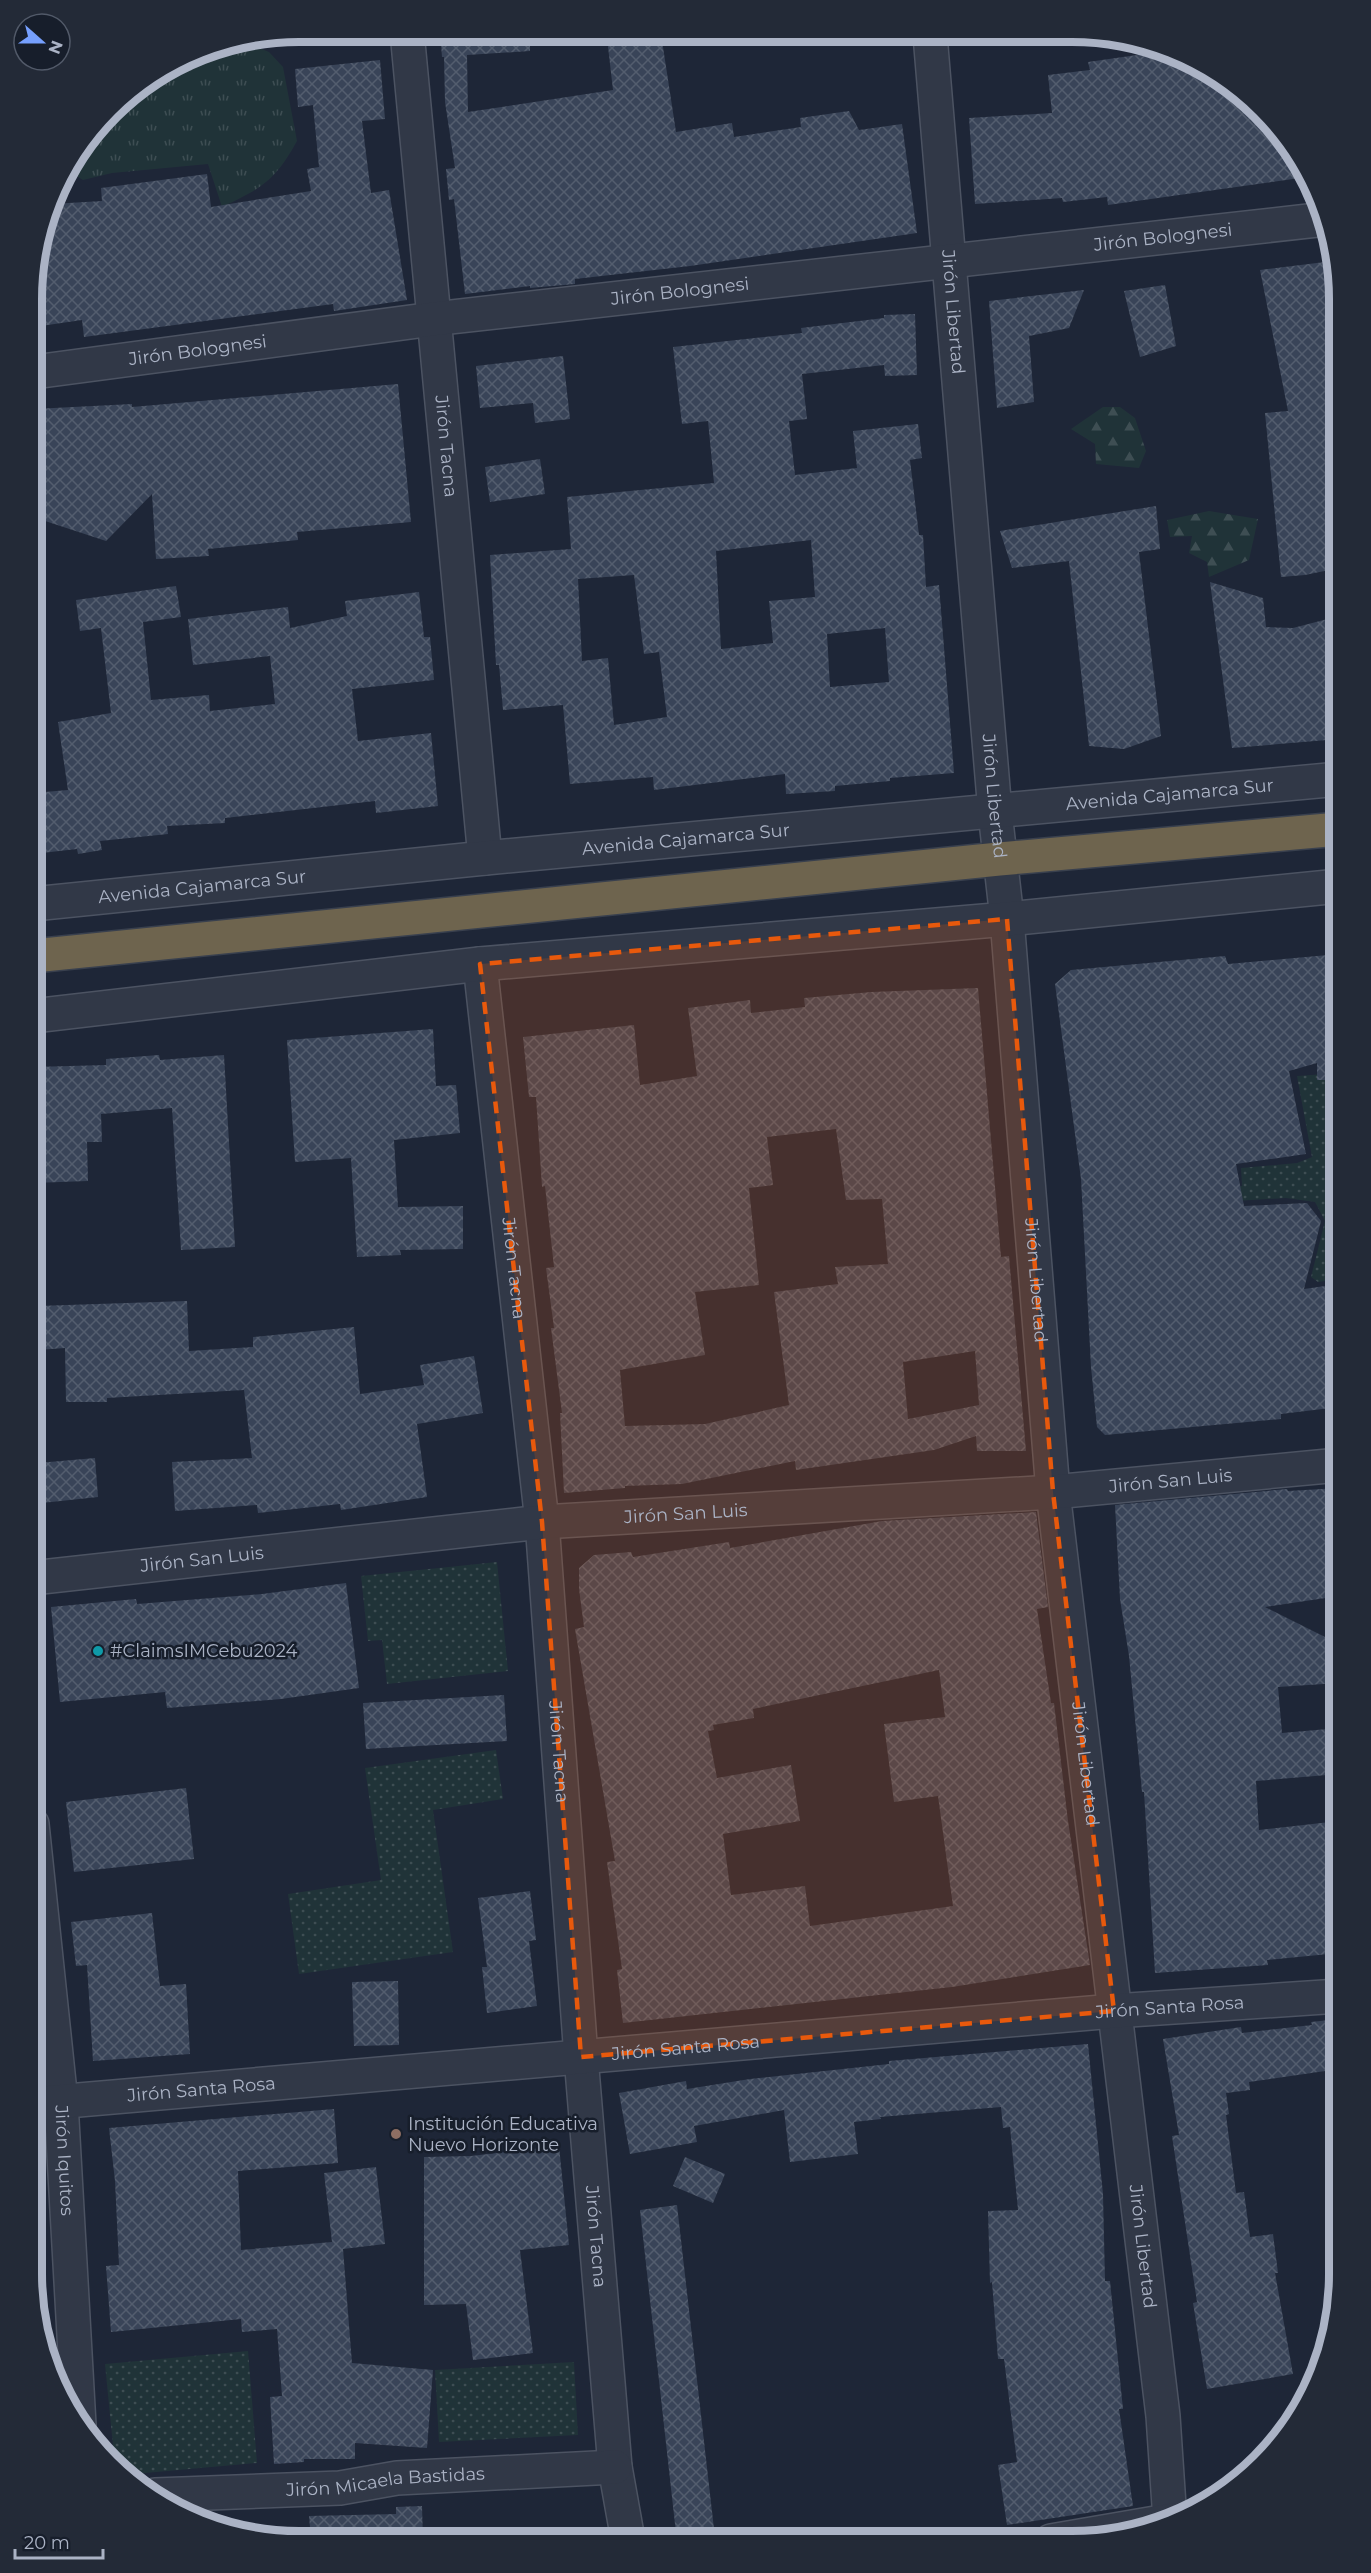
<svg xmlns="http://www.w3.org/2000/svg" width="1371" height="2573" viewBox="0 0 1371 2573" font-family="Montserrat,sans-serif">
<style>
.grass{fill:url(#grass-tufts)}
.forest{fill:url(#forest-firs)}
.park{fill:url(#park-dots)}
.building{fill:url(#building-cross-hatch);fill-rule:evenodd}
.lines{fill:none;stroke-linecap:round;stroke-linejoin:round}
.minor-casing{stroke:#4c5362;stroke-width:36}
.highway-casing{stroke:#39404e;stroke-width:36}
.minor{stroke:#313847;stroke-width:33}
.highway{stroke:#6e644e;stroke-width:33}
.marked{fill:#e8590c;fill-opacity:0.2;stroke:#e8590c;stroke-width:4.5;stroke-dasharray:12 8;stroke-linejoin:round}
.culture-dot{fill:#0f9aa8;stroke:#171e2b;stroke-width:2}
.education-dot{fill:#8d6e63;stroke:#171e2b;stroke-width:2}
.labels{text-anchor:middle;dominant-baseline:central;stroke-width:5;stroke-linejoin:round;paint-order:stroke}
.street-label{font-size:18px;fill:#abb3c5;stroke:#171e2b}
.poi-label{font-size:18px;fill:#abb3c5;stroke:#171e2b;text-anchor:start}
.rim{fill:none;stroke:#abb3c5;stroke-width:8}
</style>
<defs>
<pattern id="grass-tufts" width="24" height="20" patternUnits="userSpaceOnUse" patternTransform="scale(1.5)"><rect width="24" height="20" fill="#203338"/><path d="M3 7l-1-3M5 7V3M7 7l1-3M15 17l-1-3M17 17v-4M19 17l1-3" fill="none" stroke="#3e4e53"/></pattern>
<pattern id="forest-firs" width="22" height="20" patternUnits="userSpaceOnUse" patternTransform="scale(1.5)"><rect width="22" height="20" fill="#203338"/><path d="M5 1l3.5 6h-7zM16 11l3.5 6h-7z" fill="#3e4e53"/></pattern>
<pattern id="park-dots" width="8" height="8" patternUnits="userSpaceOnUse" patternTransform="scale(1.5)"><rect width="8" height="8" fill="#203338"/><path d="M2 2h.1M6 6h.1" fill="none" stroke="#3e4e53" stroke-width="1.8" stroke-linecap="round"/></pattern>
<pattern id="building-cross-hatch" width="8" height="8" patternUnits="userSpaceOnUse" patternTransform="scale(1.5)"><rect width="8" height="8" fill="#394458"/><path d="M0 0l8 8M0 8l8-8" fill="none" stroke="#535d6e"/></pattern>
</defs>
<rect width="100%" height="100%" fill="#1e2637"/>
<path class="grass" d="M 245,42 L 269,52 L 283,67 L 297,141 C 275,181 262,188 222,207 L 208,164 L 112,173 L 83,180 L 67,170 L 101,126 L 116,122 L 114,110 L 123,98 L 197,52 Z"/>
<g class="forest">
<path d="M 1103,407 L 1120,407 L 1135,418 L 1146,451 L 1139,468 L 1096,464 L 1095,444 L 1071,429 Z"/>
<path d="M 1209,511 L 1258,519 L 1249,560 L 1209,577 L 1207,562 L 1189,553 L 1192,536 L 1170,537 L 1167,520 Z"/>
</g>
<g class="park">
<path d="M 1339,1073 L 1339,1279 L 1318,1282 L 1311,1277 L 1325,1221 L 1315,1202 L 1286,1198 L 1219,1202 L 1180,1193 L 1242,1186 L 1241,1168 L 1297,1163 L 1312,1157 L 1297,1076 Z"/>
<path d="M 497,1562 L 508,1671 L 387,1684 L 382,1640 L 368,1641 L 361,1576 Z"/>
<path d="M 496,1750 L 503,1799 L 433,1810 L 453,1952 L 299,1974 L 288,1894 L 381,1880 L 365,1768 Z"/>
<path d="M 248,2351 L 257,2463 L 123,2475 L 115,2466 L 105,2364 Z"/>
<path d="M 574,2362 L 578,2435 L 439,2442 L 435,2370 Z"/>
</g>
<g class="building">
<path d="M 440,32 L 530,33 L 530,51 L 467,55 L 468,112 L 613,90 L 607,38 L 638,34 L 661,34 L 676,132 L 732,123 L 734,137 L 801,127 L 800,118 L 849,111 L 859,130 L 902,124 L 917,233 L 690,266 L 575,279 L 575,284 L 530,288 L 530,286 L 465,294 L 454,199 L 449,200 L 446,169 L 455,168 L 445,102 L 444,57 L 442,57 Z"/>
<path d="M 1165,51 L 1190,59 L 1248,98 L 1294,150 L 1307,177 L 1108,205 L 1107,197 L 1063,202 L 1062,198 L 975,204 L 969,118 L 1052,113 L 1048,75 L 1090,70 L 1088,62 Z"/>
<path d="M 380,60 L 385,119 L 362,121 L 371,193 L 389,190 L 407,300 L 334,311 L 333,304 L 84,337 L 82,320 L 34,327 L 34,265 L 52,204 L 102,201 L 101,188 L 207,174 L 211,207 L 311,191 L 307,169 L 319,167 L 313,105 L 298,107 L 295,69 Z"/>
<path d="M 1333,261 L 1340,299 L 1339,568 L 1305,575 L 1281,577 L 1265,413 L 1288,411 L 1260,270 Z"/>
<path d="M 1165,285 L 1176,346 L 1140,357 L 1124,291 Z"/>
<path d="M 1084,290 L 1069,328 L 1029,336 L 1034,402 L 997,408 L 989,301 Z"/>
<path d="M 915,314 L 917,375 L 885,376 L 884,365 L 802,374 L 807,419 L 789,421 L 795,475 L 857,468 L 853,431 L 918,424 L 922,458 L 910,460 L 919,535 L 923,535 L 926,587 L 939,585 L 954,773 L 890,778 L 890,781 L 835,786 L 835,791 L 786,794 L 785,774 L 654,790 L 653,777 L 570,784 L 563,705 L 503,710 L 499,665 L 496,665 L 490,555 L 571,549 L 567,497 L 714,483 L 708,421 L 682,424 L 673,347 L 802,333 L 801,328 L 884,318 L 884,315 ZM 811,540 L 815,597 L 769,601 L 773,643 L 721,649 L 716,551 ZM 634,575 L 644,654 L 659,652 L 667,717 L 614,725 L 608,658 L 582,661 L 578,579 ZM 885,628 L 889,682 L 830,687 L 827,634 Z"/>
<path d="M 563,356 L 570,419 L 535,423 L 533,403 L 480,408 L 476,366 Z"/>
<path d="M 398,384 L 411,522 L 297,532 L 298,540 L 208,549 L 209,556 L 156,559 L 152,494 L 106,541 L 33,517 L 34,409 L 132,404 L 132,407 Z"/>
<path d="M 540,459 L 545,494 L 490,502 L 485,467 Z"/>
<path d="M 1156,506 L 1160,549 L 1139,552 L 1161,736 L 1124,749 L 1089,746 L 1069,561 L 1012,568 L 1000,531 Z"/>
<path d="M 1210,582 L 1263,598 L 1266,627 L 1293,628 L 1339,616 L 1339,739 L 1232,748 Z"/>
<path d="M 176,586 L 181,617 L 143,622 L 151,700 L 209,695 L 210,711 L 275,704 L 270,656 L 193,665 L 188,619 L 288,607 L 290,628 L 347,616 L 345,601 L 419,592 L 424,637 L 430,637 L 434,680 L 352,689 L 358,741 L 431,733 L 438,806 L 376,813 L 375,801 L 225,818 L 225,823 L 167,826 L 168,834 L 100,841 L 102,850 L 78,854 L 77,849 L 33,854 L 33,793 L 68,790 L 58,722 L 111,713 L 101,628 L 80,631 L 76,600 Z"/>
<path d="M 1339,954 L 1339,1080 L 1317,1080 L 1317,1063 L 1289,1071 L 1306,1154 L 1236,1164 L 1244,1206 L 1307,1203 L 1321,1221 L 1304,1289 L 1339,1284 L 1339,1407 L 1281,1414 L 1281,1419 L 1105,1435 L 1097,1427 L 1091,1367 L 1081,1179 L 1055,984 L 1071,970 L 1225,956 L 1228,964 Z"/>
<path d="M 978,988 L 1001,1257 L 1009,1256 L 1026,1451 L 977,1451 L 976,1436 L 934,1450 L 796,1470 L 795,1461 L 682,1484 L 625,1486 L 625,1488 L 564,1493 L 560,1413 L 562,1413 L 551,1328 L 554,1328 L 546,1268 L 554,1267 L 545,1186 L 542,1187 L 536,1097 L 529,1097 L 523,1037 L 634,1025 L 640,1085 L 697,1076 L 688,1008 L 750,1000 L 751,1013 L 805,1007 L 804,998 L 871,992 ZM 836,1129 L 846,1200 L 882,1199 L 888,1264 L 835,1267 L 838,1284 L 774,1292 L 789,1405 L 705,1424 L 625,1426 L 620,1370 L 705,1355 L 695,1292 L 759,1285 L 749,1188 L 773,1185 L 767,1137 ZM 975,1351 L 979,1405 L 908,1419 L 903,1362 Z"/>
<path d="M 433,1029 L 436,1086 L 456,1085 L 460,1133 L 394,1140 L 398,1207 L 463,1206 L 463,1249 L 400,1250 L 401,1255 L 357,1257 L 351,1158 L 295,1162 L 287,1040 Z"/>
<path d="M 159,1055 L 160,1060 L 224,1055 L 235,1247 L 181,1250 L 172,1108 L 101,1114 L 102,1142 L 87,1142 L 88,1181 L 33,1183 L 33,1067 L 106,1065 L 106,1059 Z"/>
<path d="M 187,1301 L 189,1351 L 253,1347 L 253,1337 L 354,1327 L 360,1394 L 424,1385 L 420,1365 L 474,1356 L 483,1413 L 417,1424 L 427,1497 L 341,1510 L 340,1504 L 258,1513 L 257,1505 L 175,1511 L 172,1462 L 252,1458 L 244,1390 L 107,1398 L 107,1402 L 66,1402 L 65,1348 L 38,1350 L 37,1306 Z"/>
<path d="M 95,1458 L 98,1497 L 42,1503 L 38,1463 Z"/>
<path d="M 1339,1488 L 1339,1596 L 1265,1607 L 1339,1644 L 1339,1683 L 1278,1687 L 1282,1733 L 1339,1728 L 1339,1774 L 1256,1781 L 1259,1830 L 1339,1821 L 1339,1953 L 1267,1960 L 1268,1965 L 1155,1973 L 1144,1792 L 1142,1792 L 1129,1656 L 1120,1599 L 1115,1505 L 1287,1489 L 1288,1491 Z"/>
<path d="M 1036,1512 L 1048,1607 L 1037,1609 L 1051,1703 L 1054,1703 L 1068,1821 L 1090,1965 L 952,1987 L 623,2023 L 617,1970 L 622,1969 L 607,1862 L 615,1861 L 575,1629 L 584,1627 L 579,1589 L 579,1568 L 594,1555 L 631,1552 L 633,1557 L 729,1542 L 730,1548 L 882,1521 ZM 939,1670 L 945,1717 L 884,1724 L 894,1802 L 938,1796 L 953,1906 L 810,1926 L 805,1886 L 731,1895 L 723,1834 L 800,1821 L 791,1765 L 717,1778 L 708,1731 L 714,1730 L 713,1725 L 754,1718 L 753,1709 Z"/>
<path d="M 346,1583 L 359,1688 L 281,1699 L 167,1708 L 165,1692 L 60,1702 L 51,1607 L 136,1599 L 137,1604 L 262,1594 Z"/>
<path d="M 504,1695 L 507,1741 L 366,1749 L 363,1703 Z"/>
<path d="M 186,1788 L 194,1859 L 74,1872 L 66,1802 Z"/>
<path d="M 530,1891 L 536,1940 L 529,1941 L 537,2006 L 487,2013 L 482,1967 L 487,1967 L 478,1898 Z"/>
<path d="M 152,1913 L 160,1986 L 186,1984 L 190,2054 L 93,2061 L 87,1965 L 76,1966 L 71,1922 Z"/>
<path d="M 398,1981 L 399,2045 L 354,2046 L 352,1982 Z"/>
<path d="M 1339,2019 L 1339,2069 L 1249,2082 L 1250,2090 L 1226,2093 L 1229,2114 L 1226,2115 L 1236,2193 L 1244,2192 L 1250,2237 L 1273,2234 L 1278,2273 L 1275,2273 L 1293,2374 L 1207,2389 L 1193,2303 L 1197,2302 L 1172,2136 L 1179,2135 L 1163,2039 L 1241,2027 L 1242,2033 L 1312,2025 L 1311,2022 Z"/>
<path d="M 1088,2044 L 1103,2194 L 1105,2281 L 1110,2281 L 1123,2409 L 1119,2409 L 1133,2506 L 1007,2525 L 998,2465 L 1017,2462 L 1004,2359 L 998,2359 L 992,2282 L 990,2283 L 988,2211 L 1018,2210 L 1010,2127 L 1003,2128 L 1001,2107 L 880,2117 L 881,2119 L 854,2122 L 858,2154 L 790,2162 L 784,2110 L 694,2126 L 697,2142 L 630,2154 L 619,2093 L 686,2081 L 687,2089 L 750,2079 L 889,2064 L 889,2061 Z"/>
<path d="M 334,2109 L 338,2163 L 238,2171 L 241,2250 L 332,2242 L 324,2173 L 376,2167 L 385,2244 L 343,2249 L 352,2363 L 433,2370 L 427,2448 L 355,2443 L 355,2459 L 304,2459 L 304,2462 L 274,2464 L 270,2397 L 282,2396 L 277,2329 L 242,2332 L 241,2319 L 111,2332 L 106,2266 L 119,2265 L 115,2181 L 109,2128 Z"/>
<path d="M 559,2146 L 569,2245 L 520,2250 L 533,2353 L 473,2360 L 466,2304 L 424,2305 L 424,2157 L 471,2156 Z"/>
<path d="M 685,2157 L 725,2174 L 713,2203 L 673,2186 Z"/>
<path d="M 677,2205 L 714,2529 L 676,2533 L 640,2210 Z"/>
<path d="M 422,2506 L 423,2540 L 311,2539 L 309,2516 L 396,2514 L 396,2507 Z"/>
</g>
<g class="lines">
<defs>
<g id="minor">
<path id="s1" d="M 407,32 L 485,858"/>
<path id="s2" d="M 930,35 L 995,812 L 1007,919 L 1053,1492 L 1163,2416 L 1170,2521"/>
<path id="s3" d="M 34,372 L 433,319 L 1326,219"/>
<path id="s4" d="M 33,904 L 485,858 L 1339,779"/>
<path id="s5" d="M 480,964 L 542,1522 L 581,2057 L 615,2467 L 628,2540"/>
<path d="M 33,1016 L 480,964 L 1007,919 L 1339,886"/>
<path id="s6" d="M 32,1578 L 542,1522 L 1053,1492 L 1339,1465"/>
<path id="s7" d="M 32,1824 L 61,2102 L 79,2425"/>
<path id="s8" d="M 32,2104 L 1114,2011 L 1339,1996"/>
<path id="s9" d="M 155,2495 L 340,2488 L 397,2478 L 615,2467"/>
<path d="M 1051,2541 L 1173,2520"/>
</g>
<path id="highway" d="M 33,956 L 999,859 L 1339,829"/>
</defs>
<use href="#minor" class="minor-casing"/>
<use href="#highway" class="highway-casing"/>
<use href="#minor" class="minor"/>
<use href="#highway" class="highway"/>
</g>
<path class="marked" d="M 1007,919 L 1053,1492 L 1114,2011 L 581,2057 L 542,1522 L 480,964 Z"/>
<circle class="culture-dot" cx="98" cy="1651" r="6"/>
<circle class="education-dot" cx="396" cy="2134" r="6"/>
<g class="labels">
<g class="street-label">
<text stroke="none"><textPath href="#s3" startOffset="1137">Jirón Bolognesi</textPath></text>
<text stroke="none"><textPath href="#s3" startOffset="651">Jirón Bolognesi</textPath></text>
<text stroke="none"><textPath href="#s2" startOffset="278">Jirón Libertad</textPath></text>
<text stroke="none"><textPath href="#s3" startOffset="165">Jirón Bolognesi</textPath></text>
<text stroke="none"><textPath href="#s1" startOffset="416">Jirón Tacna</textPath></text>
<text stroke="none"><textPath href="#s4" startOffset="1142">Avenida Cajamarca Sur</textPath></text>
<text stroke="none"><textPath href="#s2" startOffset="764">Jirón Libertad</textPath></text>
<text stroke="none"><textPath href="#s4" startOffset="656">Avenida Cajamarca Sur</textPath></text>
<text stroke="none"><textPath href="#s4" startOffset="170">Avenida Cajamarca Sur</textPath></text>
<text stroke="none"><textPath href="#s5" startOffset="306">Jirón Tacna</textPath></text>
<text stroke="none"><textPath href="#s2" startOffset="1250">Jirón Libertad</textPath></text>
<text stroke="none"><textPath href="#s6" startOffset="1143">Jirón San Luis</textPath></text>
<text stroke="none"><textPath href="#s6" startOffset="657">Jirón San Luis</textPath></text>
<text stroke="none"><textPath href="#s6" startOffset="171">Jirón San Luis</textPath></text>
<text stroke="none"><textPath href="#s5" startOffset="792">Jirón Tacna</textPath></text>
<text stroke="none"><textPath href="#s2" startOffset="1736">Jirón Libertad</textPath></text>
<text stroke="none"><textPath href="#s8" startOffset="1142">Jirón Santa Rosa</textPath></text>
<text stroke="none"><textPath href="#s8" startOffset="656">Jirón Santa Rosa</textPath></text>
<text stroke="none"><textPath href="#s8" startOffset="170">Jirón Santa Rosa</textPath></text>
<text stroke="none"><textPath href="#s7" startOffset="338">Jirón Iquitos</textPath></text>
<text stroke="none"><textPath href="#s5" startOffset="1278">Jirón Tacna</textPath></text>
<text stroke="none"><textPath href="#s2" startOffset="2222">Jirón Libertad</textPath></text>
<text stroke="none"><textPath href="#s9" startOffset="231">Jirón Micaela Bastidas</textPath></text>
</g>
<g class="poi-label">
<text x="110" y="1651">#ClaimsIMCebu2024</text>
<text x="408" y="2124">Institución Educativa<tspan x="408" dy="21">Nuevo Horizonte</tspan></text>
</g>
</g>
<path d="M0 0H1371V2573H0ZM299 42H1072A257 257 0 0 1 1329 299V2274A257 257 0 0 1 1072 2531H299A257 257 0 0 1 42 2274V299A257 257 0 0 1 299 42Z" fill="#232a37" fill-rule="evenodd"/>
<path class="rim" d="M299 42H1072A257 257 0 0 1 1329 299V2274A257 257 0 0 1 1072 2531H299A257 257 0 0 1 42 2274V299A257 257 0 0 1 299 42Z"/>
<g transform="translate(42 42) rotate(111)"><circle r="28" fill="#171e2b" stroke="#525a69" stroke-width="1.5"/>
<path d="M0-4.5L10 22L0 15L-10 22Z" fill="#76a0fe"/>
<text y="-9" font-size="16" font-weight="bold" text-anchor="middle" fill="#abb3c5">N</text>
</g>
<path d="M15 2549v9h88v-9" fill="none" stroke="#abb3c5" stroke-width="3"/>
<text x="24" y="2549" font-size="18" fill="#abb3c5" stroke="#171e2b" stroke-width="4.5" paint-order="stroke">20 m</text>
</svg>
